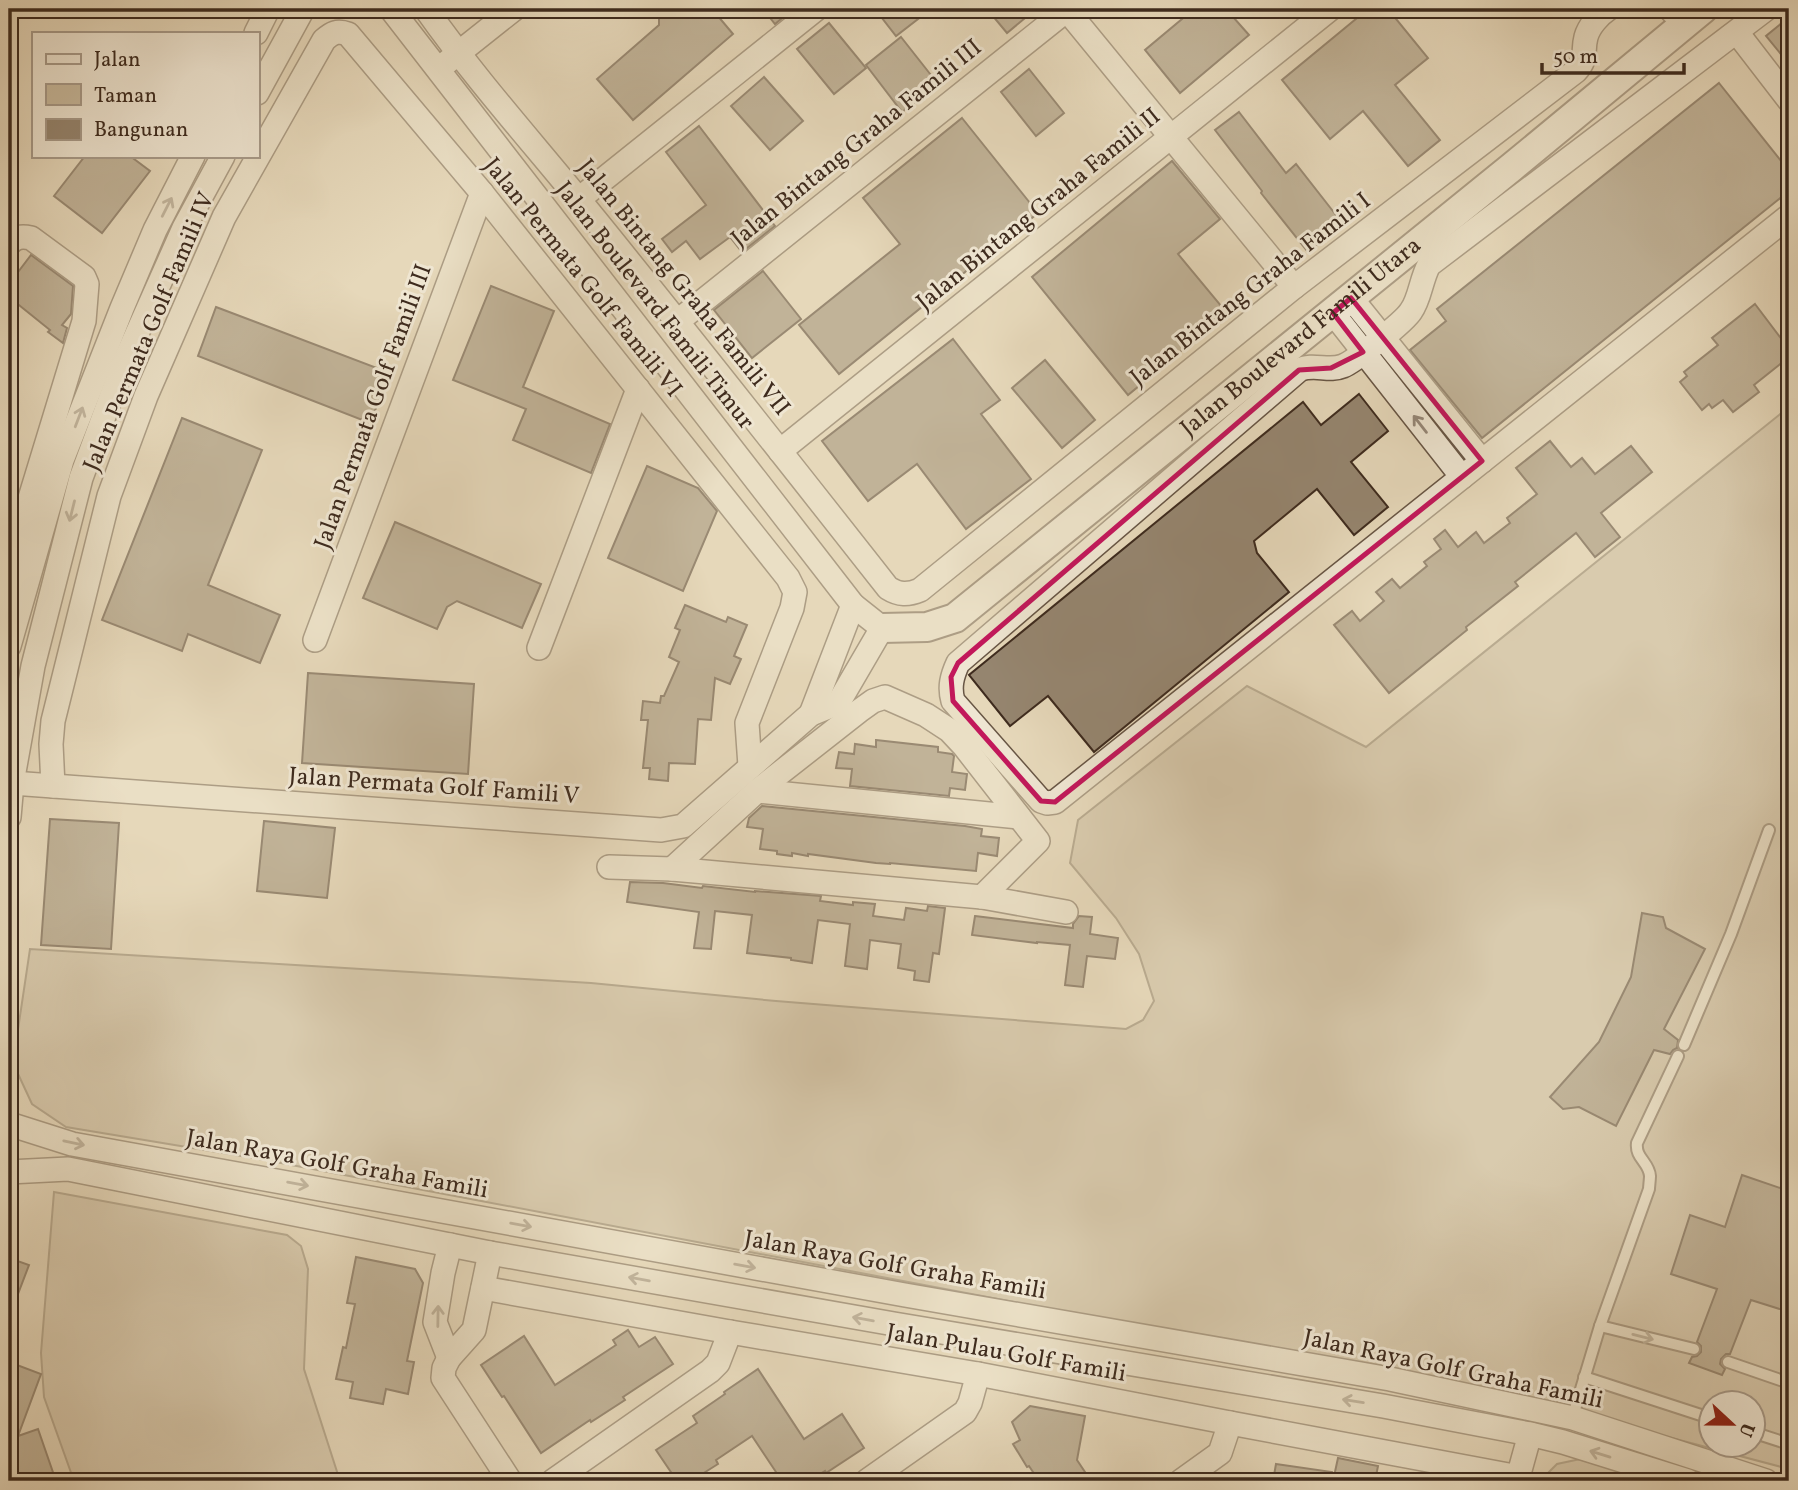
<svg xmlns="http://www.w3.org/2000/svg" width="1798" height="1490" viewBox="0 0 1798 1490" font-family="Vollkorn,serif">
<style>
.green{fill:#c9bb9f;stroke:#84735e;stroke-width:2;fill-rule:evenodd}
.building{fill:#95856f;stroke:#3e2b1e;stroke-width:2}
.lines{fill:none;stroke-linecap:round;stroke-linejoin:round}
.service-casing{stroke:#685645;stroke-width:14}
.minor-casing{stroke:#685645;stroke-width:26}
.tertiary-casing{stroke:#685645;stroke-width:32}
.service{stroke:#efe6d2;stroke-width:10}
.minor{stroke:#efe6d2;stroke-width:23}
.tertiary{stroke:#efe6d2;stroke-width:28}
.oneway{stroke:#968878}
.marked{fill:none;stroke:#c2185b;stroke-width:5;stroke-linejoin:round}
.labels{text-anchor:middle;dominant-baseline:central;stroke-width:6;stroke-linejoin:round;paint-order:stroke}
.street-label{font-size:24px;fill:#3e2b1e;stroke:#efe6d2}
</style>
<rect width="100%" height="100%" fill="#e6d8ba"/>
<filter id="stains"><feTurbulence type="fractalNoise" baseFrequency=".00286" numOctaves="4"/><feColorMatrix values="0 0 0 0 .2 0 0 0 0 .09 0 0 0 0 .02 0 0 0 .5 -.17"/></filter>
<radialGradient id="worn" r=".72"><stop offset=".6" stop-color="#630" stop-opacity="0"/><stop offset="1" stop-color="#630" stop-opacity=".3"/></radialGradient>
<g class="green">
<path d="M 1789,407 L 1789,1469 L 1581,1414 L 1409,1377 L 265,1160 L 66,1127 L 32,1104 L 13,1063 L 30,949 L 591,983 L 776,1001 L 1126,1029 L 1143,1020 L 1154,1001 L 1139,954 L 1116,918 L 1070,863 L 1078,820 L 1247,686 L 1366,747 ZM 1710,1402 L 1752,1402 L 1752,1444 L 1710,1444 Z"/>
<path d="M 54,1192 L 287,1235 L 301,1246 L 308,1269 L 304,1369 L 340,1481 L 74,1481 L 44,1397 L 41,1353 Z"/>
<path d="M 1585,1458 L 1642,1481 L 1540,1481 L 1557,1464 Z"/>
</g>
<g class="building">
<path d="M 659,9 L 712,9 L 733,34 L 633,120 L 597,79 L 659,25 Z"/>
<path d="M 763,9 L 783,9 L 787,14 L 775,24 Z"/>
<path d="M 875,9 L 931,9 L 896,36 Z"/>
<path d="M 987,9 L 1036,9 L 1007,33 Z"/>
<path d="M 1194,9 L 1226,9 L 1249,35 L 1180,93 L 1145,50 Z"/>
<path d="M 1368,9 L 1388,9 L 1428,58 L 1395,85 L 1440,140 L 1408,166 L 1363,111 L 1330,139 L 1282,80 Z"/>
<path d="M 1789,17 L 1789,64 L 1766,36 Z"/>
<path d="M 829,23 L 866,68 L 834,94 L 797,49 Z"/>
<path d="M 901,37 L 938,84 L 902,112 L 866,65 Z"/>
<path d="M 1029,69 L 1064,113 L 1036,136 L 1001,92 Z"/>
<path d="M 764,77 L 803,121 L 770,150 L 731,106 Z"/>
<path d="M 1719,83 L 1789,171 L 1789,191 L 1482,438 L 1410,350 L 1446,321 L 1437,309 Z"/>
<path d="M 1239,112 L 1286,173 L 1296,164 L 1343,224 L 1308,252 L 1261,193 L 1262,191 L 1215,130 Z"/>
<path d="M 962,118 L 1038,213 L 839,374 L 799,325 L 900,244 L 863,198 Z"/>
<path d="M 699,126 L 775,226 L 742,252 L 730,237 L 700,259 L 686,241 L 672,252 L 662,239 L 706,205 L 666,152 Z"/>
<path d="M 85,156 L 130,156 L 150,171 L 102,233 L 54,196 Z"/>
<path d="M 1172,161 L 1220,219 L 1178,254 L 1227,313 L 1128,395 L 1032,277 Z"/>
<path d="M 31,255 L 73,286 L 71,314 L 62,325 L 67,328 L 63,343 L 48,332 L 50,330 L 9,297 L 9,284 Z"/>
<path d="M 763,271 L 801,319 L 752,358 L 714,310 Z"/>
<path d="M 491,286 L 554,311 L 523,387 L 610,424 L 591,473 L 513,440 L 526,409 L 453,380 Z"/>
<path d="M 1755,304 L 1789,349 L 1789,357 L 1754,385 L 1759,392 L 1733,412 L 1723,400 L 1712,408 L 1709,404 L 1702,410 L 1680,382 L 1687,376 L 1684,372 L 1718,345 L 1712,338 Z"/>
<path d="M 216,307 L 390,373 L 370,423 L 198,356 Z"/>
<path d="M 953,339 L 1000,400 L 981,414 L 1031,479 L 966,529 L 917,464 L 868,501 L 822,441 Z"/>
<path d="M 1045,360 L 1095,420 L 1062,448 L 1012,388 Z"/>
<path d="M 1359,394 L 1388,431 L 1351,462 L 1388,507 L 1354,535 L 1317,489 L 1254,541 L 1257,553 L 1289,592 L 1094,752 L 1048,696 L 1010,726 L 969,675 L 1303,402 L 1321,425 Z"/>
<path d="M 182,418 L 262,450 L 208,585 L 280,615 L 260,663 L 188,634 L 182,651 L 102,620 Z"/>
<path d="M 1550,441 L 1571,467 L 1582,458 L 1595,474 L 1631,446 L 1652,472 L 1601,513 L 1620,537 L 1595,557 L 1576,533 L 1515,582 L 1518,586 L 1466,627 L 1467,630 L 1389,693 L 1334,625 L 1352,611 L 1360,621 L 1384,601 L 1376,592 L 1392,579 L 1400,588 L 1427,566 L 1424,562 L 1441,549 L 1434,539 L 1445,530 L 1458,547 L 1476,532 L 1484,543 L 1510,523 L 1507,518 L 1537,494 L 1516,468 Z"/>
<path d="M 647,466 L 698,488 L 717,511 L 683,591 L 608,558 Z"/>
<path d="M 395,522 L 541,584 L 522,628 L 457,601 L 447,607 L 437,629 L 363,598 Z"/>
<path d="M 685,605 L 726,622 L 728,617 L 747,625 L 734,656 L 741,659 L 730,684 L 715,678 L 711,720 L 698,719 L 695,764 L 669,763 L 668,781 L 649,779 L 650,768 L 643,768 L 648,720 L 641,720 L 643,701 L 660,703 L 661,696 L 664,696 L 679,662 L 669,657 L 680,630 L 675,628 Z"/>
<path d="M 308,673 L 474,684 L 468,774 L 302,763 Z"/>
<path d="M 876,740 L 938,747 L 938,752 L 952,754 L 954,756 L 952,772 L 967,774 L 965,790 L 950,788 L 949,796 L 850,786 L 852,769 L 836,768 L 839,752 L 854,754 L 855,744 L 876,747 Z"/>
<path d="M 762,806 L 965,826 L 982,829 L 981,836 L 999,838 L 997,856 L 978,853 L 976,871 L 890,863 L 890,864 L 876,863 L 808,854 L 808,856 L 792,853 L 792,856 L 777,854 L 777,851 L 760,849 L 763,829 L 747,827 L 749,818 Z"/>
<path d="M 50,819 L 119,823 L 111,949 L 41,945 Z"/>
<path d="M 264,821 L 335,828 L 327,898 L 257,891 Z"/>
<path d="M 630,882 L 663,883 L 702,888 L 703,886 L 755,892 L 755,891 L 821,896 L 820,901 L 853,905 L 853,902 L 875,904 L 873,916 L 904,920 L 906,908 L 927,911 L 928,906 L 945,908 L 939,954 L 933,953 L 929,982 L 914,980 L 915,971 L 898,968 L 901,944 L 870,940 L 867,969 L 845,966 L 850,924 L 818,920 L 812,963 L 791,960 L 791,958 L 747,953 L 752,915 L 715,911 L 711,949 L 694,948 L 699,912 L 627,902 Z"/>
<path d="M 1642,913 L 1663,917 L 1666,928 L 1705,949 L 1664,1029 L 1678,1040 L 1677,1048 L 1673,1050 L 1670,1054 L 1654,1050 L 1616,1126 L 1579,1107 L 1563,1109 L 1550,1097 L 1599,1042 L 1631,977 Z"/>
<path d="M 975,916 L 1073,928 L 1073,924 L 1079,916 L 1092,917 L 1090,934 L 1118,938 L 1115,959 L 1087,956 L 1083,987 L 1065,985 L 1070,945 L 1037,942 L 1037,943 L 972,935 Z"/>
<path d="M 1742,1175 L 1789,1191 L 1789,1312 L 1751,1300 L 1730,1354 L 1726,1354 L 1721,1359 L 1720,1364 L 1725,1369 L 1722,1375 L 1689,1363 L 1692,1357 L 1697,1356 L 1701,1352 L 1701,1346 L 1697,1342 L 1717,1289 L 1671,1274 L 1690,1215 L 1725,1227 Z"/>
<path d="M 356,1257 L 415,1269 L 423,1283 L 407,1361 L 414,1362 L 408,1394 L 386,1389 L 383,1404 L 350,1398 L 353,1382 L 336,1379 L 343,1347 L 346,1348 L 355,1304 L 347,1303 Z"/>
<path d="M 9,1258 L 29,1265 L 10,1315 L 9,1314 Z"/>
<path d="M 628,1330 L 639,1347 L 655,1337 L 673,1364 L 623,1397 L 625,1400 L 591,1422 L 590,1420 L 541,1453 L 504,1396 L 502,1397 L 481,1365 L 524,1336 L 555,1385 L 616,1345 L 613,1340 Z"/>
<path d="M 9,1362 L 41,1374 L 18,1436 L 38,1429 L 56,1481 L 9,1481 Z"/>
<path d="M 758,1369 L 804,1439 L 842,1414 L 864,1448 L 826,1473 L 825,1471 L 809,1481 L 782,1481 L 752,1436 L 716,1460 L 718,1464 L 691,1481 L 677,1481 L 656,1450 L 697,1423 L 693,1416 L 725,1394 L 724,1392 Z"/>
<path d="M 1030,1406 L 1085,1416 L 1077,1460 L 1091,1481 L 1039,1481 L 1029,1466 L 1027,1467 L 1013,1444 L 1020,1440 L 1012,1422 Z"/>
<path d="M 1338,1458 L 1378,1466 L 1375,1481 L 1333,1481 Z"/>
<path d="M 1276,1464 L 1332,1472 L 1331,1481 L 1273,1481 Z"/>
</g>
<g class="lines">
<defs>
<g id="service">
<path d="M 1684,1045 L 1731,934 L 1769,830"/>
<path d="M 1600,1326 L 1694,1349"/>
<path d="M 1728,1362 L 1789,1383"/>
<path d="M 1584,1377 L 1710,1418"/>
<path d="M 1572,1419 L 1600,1326 L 1649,1189 C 1649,1187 1650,1179 1650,1176 C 1649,1162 1635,1158 1637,1143 L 1678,1056"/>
<path d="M 1752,1432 L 1789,1444"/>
</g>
<g id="minor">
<path d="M 426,9 C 479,84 541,152 598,223 C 696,344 792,466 888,588 C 899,595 908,595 920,590 L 1294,287 L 1576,71 C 1588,58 1582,52 1586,37 C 1589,26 1599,15 1608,9"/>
<path d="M 1066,9 L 1294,287"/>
<path d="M 1670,9 L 1685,24"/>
<path d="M 1766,9 L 1429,265 C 1421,279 1420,299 1411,311 C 1405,321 1354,362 1343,366 C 1329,372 1313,363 1299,370 L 958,663 C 952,676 949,687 953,701 L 1041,801 L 1047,803 L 1055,802 L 1789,216"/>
<path d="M 256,33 L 268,9"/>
<path d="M 1731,36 L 1737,36 L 1742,39 L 1789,100"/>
<path d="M 446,63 L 514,9"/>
<path d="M 257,93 L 303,9"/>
<path d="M 579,199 L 816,9"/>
<path d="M 9,244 C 15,237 21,236 31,238 L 84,277 L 87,284 L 84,321 L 9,567"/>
<path d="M 1351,298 L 1482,461"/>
<path d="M 1333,313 L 1462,477"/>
<path d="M 678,321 L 1068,9"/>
<path d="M 780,451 L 1330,9"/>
<path d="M 315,640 L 482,193"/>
<path d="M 9,646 L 62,460 L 122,308 L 155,230 L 193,156"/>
<path d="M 539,648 L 638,389"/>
<path d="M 811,714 L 853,605"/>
<path d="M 12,783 L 661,830 L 683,826 L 811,714 L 833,705 L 840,700 L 882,628 L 853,605 L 391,9"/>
<path d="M 53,786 L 51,744 L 53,721 L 109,496 L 146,396 L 224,217 L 324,40 C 332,33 337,30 348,34 L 482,193 L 788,578 L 795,592 L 792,608 L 747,723 L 750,766"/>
<path d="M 757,791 L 859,711 L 873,701 L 885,697 L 926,715 L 949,730 L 964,746 L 1038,841 L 982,897"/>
<path d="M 9,817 L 12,783 L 33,666 L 81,478 L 123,365 L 184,228 L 223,156"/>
<path d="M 609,867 L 672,869 L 982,897 L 1066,912"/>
<path d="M 672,869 L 757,791 L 1019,817"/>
<path d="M 9,1124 L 72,1144 L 905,1295 L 1390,1379 L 1573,1418 L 1766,1481"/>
<path d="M 9,1172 L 68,1169 L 490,1253 L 894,1324 L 1383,1406 L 1530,1434 L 1563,1442 L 1688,1481"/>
<path d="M 490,1253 L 474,1330 L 449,1358 L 444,1368 L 443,1378 L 510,1481"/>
<path d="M 483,1288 L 730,1332 L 978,1374 L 1230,1423 L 1519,1477"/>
<path d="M 449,1358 L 435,1322 L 443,1273 L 450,1245"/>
<path d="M 553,1481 L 710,1371 L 718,1363 L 730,1332"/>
<path d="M 867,1481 L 965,1412 L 970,1403 L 978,1374"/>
<path d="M 1181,1481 L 1220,1453 L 1230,1423"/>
<path d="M 1517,1481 L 1530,1434"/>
</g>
<g id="tertiary">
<path id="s1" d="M 882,628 L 927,627 L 955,618 L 1512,167 L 1703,9"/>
</g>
</defs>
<use href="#service" class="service-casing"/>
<use href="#minor" class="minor-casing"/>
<use href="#tertiary" class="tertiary-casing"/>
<use href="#service" class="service"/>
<use href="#minor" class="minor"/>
<use href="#tertiary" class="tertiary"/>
</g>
<defs><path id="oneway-shaft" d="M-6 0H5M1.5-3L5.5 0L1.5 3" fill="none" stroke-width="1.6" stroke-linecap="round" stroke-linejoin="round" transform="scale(1.75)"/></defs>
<g class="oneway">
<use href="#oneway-shaft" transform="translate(167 207) rotate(-63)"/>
<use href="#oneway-shaft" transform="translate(79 417) rotate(-69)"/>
<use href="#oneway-shaft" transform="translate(1420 424) rotate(-128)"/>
<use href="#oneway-shaft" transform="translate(72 511) rotate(104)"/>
<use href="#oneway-shaft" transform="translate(74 1143) rotate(12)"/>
<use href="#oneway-shaft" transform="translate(298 1184) rotate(10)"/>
<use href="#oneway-shaft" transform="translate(521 1225) rotate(10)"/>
<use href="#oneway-shaft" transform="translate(745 1266) rotate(10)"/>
<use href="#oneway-shaft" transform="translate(639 1279) rotate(-170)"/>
<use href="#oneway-shaft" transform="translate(438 1316) rotate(-89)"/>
<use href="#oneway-shaft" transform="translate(863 1319) rotate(-170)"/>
<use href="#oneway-shaft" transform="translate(1643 1337) rotate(14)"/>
<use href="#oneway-shaft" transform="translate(1353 1401) rotate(-171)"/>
<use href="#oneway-shaft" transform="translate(1600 1454) rotate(-163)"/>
</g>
<path d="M0 0H1798V1490H0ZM 1351,298 L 1482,461 L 1055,802 L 1041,801 L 953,701 L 951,677 L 958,663 L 1299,370 L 1331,368 L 1363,352 L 1333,313 Z" fill="#e6d8ba" fill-opacity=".55" fill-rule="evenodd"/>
<path class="marked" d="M 1351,298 L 1482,461 L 1055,802 L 1041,801 L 953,701 L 951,677 L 958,663 L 1299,370 L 1331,368 L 1363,352 L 1333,313 Z"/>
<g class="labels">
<g class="street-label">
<text transform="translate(857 144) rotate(-39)">Jalan Bintang Graha Famili III</text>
<text transform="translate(1039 210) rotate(-39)">Jalan Bintang Graha Famili II</text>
<text transform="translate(582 278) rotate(51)">Jalan Permata Golf Famili VI</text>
<text transform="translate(683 288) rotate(51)">Jalan Bintang Graha Famili VII</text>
<text transform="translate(1251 290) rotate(-38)">Jalan Bintang Graha Famili I</text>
<text transform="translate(654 306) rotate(52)">Jalan Boulevard Famili Timur</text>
<text transform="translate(150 332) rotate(-67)">Jalan Permata Golf Famili IV</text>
<text stroke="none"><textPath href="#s1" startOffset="520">Jalan Boulevard Famili Utara</textPath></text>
<text transform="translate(374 407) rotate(-70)">Jalan Permata Golf Famili III</text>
<text transform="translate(434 787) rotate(4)">Jalan Permata Golf Famili V</text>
<text transform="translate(337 1165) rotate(10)">Jalan Raya Golf Graha Famili</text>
<text transform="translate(895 1266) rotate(10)">Jalan Raya Golf Graha Famili</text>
<text transform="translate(1006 1354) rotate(10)">Jalan Pulau Golf Famili</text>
<text transform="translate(1453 1370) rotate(12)">Jalan Raya Golf Graha Famili</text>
</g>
</g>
<rect width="1798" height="1490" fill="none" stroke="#e6d8ba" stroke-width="35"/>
<rect x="10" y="10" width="1777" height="1469" fill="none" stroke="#3e2b1e" stroke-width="3.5"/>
<rect x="18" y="18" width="1763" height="1455" fill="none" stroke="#3e2b1e" stroke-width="2"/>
<rect x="32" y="32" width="228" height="126" fill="#efe6d2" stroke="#a89b8a" stroke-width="2"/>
<rect x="46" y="54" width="35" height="10" fill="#efe6d2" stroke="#a89b8a" stroke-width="2"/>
<text x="94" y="66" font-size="21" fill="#3e2b1e">Jalan</text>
<rect x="46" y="84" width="35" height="21" fill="#c9bb9f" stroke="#a89b8a" stroke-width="2"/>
<text x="94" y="102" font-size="21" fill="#3e2b1e">Taman</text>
<rect x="46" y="119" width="35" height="21" fill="#95856f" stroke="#a89b8a" stroke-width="2"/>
<text x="94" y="136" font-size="21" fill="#3e2b1e">Bangunan</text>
<g transform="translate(1732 1424) rotate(112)"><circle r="33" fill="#efe6d2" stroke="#a89b8a" stroke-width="2"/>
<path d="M0-5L12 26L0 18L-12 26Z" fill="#8f2418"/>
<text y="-10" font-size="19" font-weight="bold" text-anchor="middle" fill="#3e2b1e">U</text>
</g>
<path d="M1542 63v10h142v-10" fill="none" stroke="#3e2b1e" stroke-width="3.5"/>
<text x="1553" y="63" font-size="21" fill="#3e2b1e" stroke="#efe6d2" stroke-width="5" paint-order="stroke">50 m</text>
<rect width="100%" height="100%" filter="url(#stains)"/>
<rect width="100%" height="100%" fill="url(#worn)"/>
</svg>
